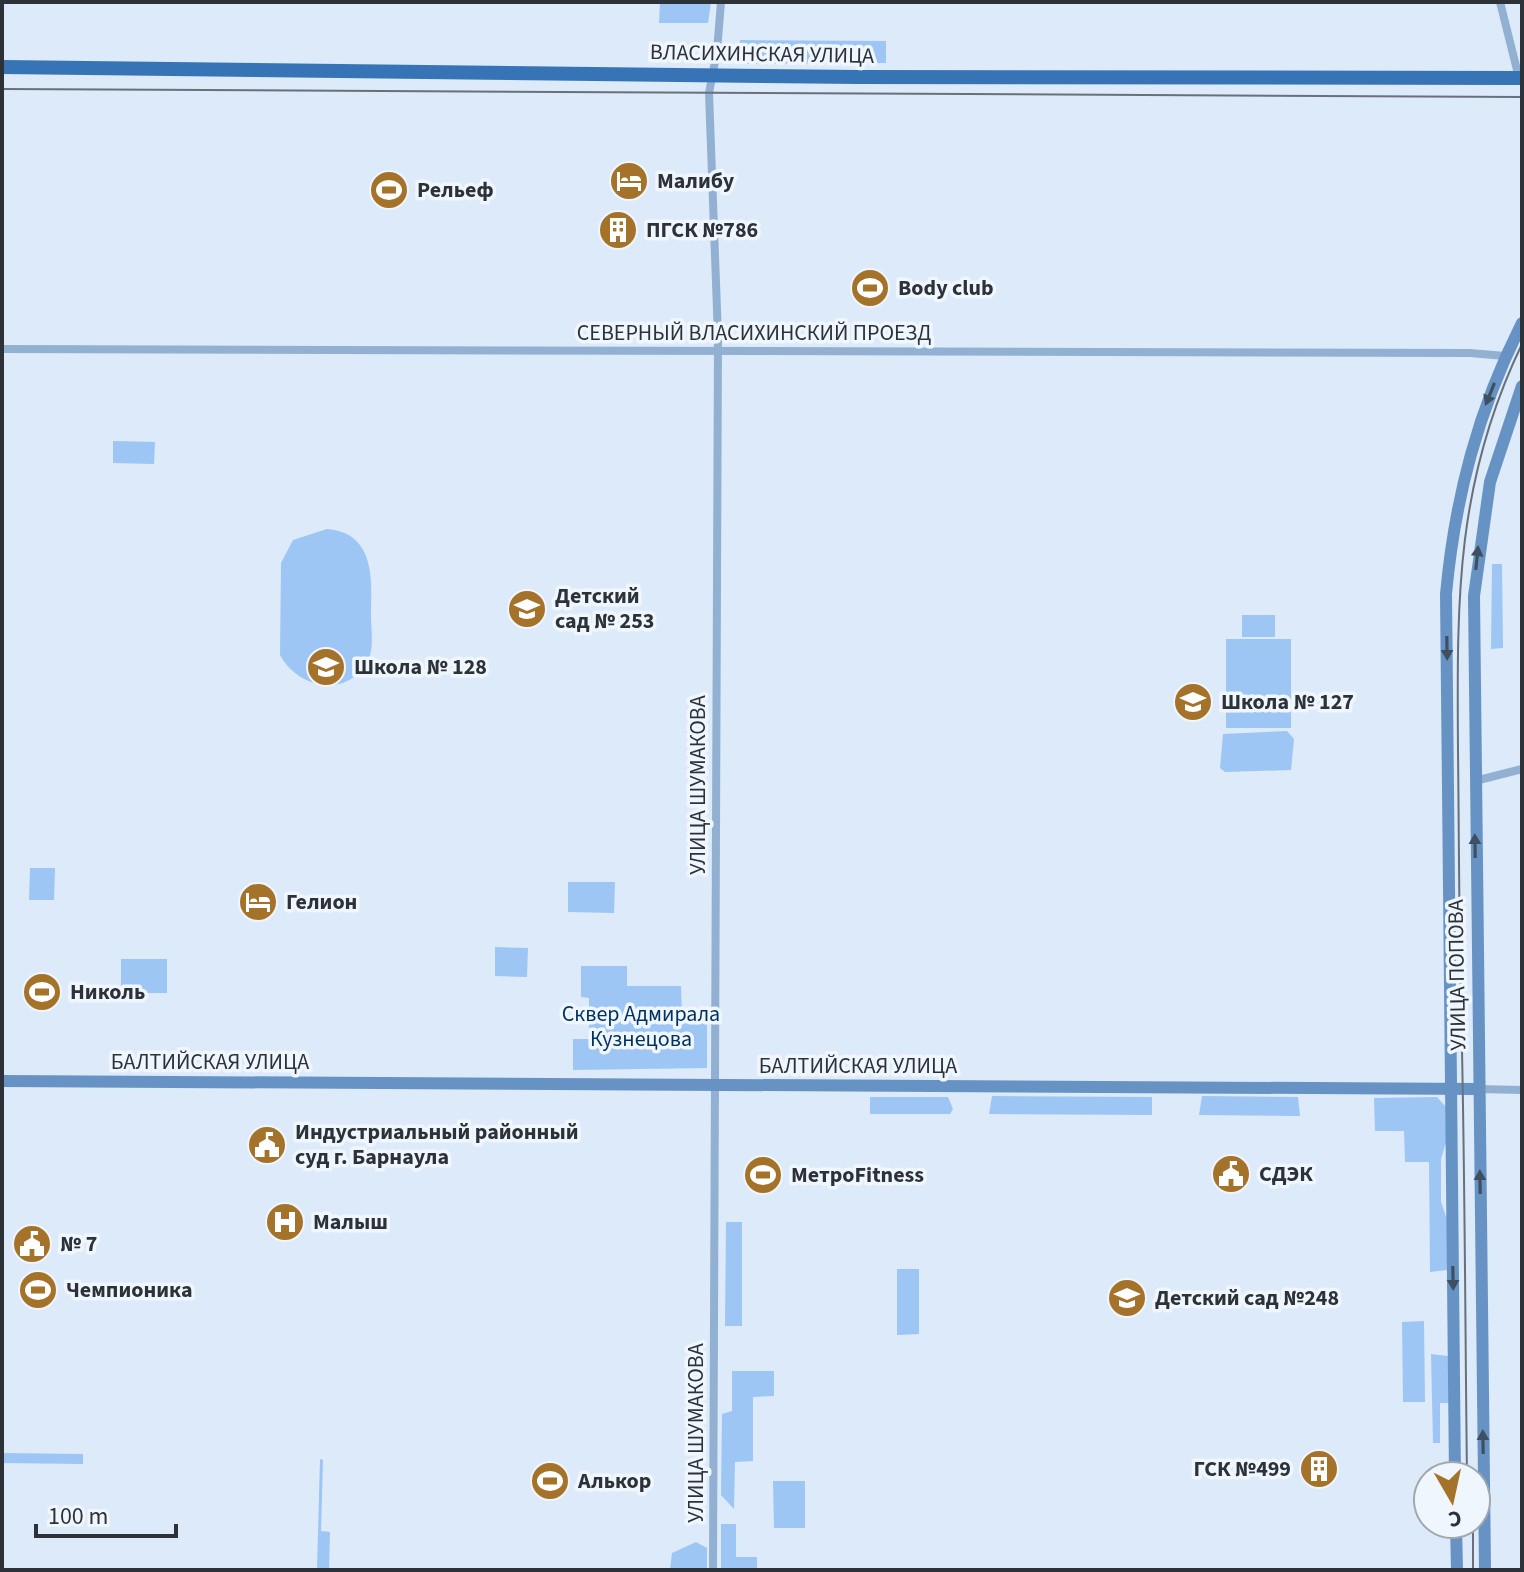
<svg xmlns="http://www.w3.org/2000/svg" width="1524" height="1572" viewBox="0 0 1524 1572" font-family="'Source Sans 3',sans-serif">
<style>
.green{fill:#9dc6f4}
.lines{fill:none;stroke-linecap:round;stroke-linejoin:round}
.minor{stroke:#92b0d1;stroke-width:8}
.secondary{stroke:#6793c4;stroke-width:12}
.trunk{stroke:#3674b5;stroke-width:14}
.tram{stroke:#68717a;stroke-width:2}
.oneway{fill:#3e4f62}
.labels{text-anchor:middle;dominant-baseline:central;stroke-width:7;stroke-linejoin:round;paint-order:stroke}
.street-label{font-size:22px;fill:#2c3238;stroke:#f0f6fd}
.poi-label{font-size:22px;font-weight:bold;fill:#2c3238;stroke:#f0f6fd;text-anchor:start}
.park-label{font-size:22px;fill:#00315f;stroke:#f0f6fd}
</style>
<rect width="100%" height="100%" fill="#dceafa"/>
<g class="green">
<path d="M 660,2 L 711,2 L 708,23 L 659,23 Z"/>
<path d="M 740,40 L 886,41 L 886,63 L 740,64 Z"/>
<path d="M 113,441 L 155,442 L 154,464 L 113,463 Z"/>
<path d="M 327,529 C 375,533 372,579 371,615 C 371,628 374,647 369,658 C 350,699 299,690 280,655 L 281,563 L 293,540 Z"/>
<path d="M 1492,564 L 1502,564 L 1503,648 L 1491,649 Z"/>
<rect x="1242" y="615" width="33" height="22"/>
<rect x="1226" y="639" width="65" height="89"/>
<path d="M 1287,731 L 1294,739 L 1291,770 L 1225,772 L 1220,768 L 1223,734 Z"/>
<path d="M 30,868 L 55,868 L 54,900 L 29,900 Z"/>
<path d="M 568,882 L 615,882 L 614,913 L 568,912 Z"/>
<path d="M 495,947 L 528,948 L 527,977 L 495,976 Z"/>
<rect x="121" y="959" width="46" height="34"/>
<path d="M 581,966 L 627,966 L 627,986 L 681,986 L 682,1017 L 707,1017 L 707,1068 L 573,1070 L 573,1039 L 589,1039 L 589,998 L 581,997 Z"/>
<path d="M 992,1096 L 1152,1097 L 1152,1115 L 989,1114 Z"/>
<path d="M 1202,1096 L 1298,1097 L 1300,1116 L 1199,1115 Z"/>
<path d="M 870,1097 L 948,1097 L 953,1109 L 950,1114 L 870,1114 Z"/>
<path d="M 1437,1097 L 1446,1107 L 1447,1139 L 1441,1159 L 1441,1202 L 1448,1222 L 1447,1270 L 1430,1272 L 1429,1162 L 1405,1162 L 1404,1131 L 1375,1131 L 1374,1098 Z"/>
<path d="M 726,1222 L 742,1222 L 742,1326 L 725,1326 Z"/>
<path d="M 897,1269 L 919,1269 L 919,1334 L 897,1335 Z"/>
<path d="M 1424,1321 L 1425,1402 L 1403,1402 L 1402,1322 Z"/>
<path d="M 1431,1354 L 1448,1356 L 1450,1403 L 1440,1403 L 1440,1443 L 1433,1443 Z"/>
<path d="M 732,1371 L 774,1371 L 774,1396 L 753,1397 L 753,1461 L 735,1462 L 734,1509 L 721,1495 L 722,1414 L 732,1411 Z"/>
<path d="M 2,1453 L 83,1454 L 83,1464 L 2,1463 Z"/>
<path d="M 320,1459 L 323,1460 L 321,1531 L 330,1532 L 329,1570 L 317,1570 Z"/>
<path d="M 773,1481 L 805,1481 L 805,1528 L 774,1528 Z"/>
<path d="M 721,1524 L 736,1524 L 736,1557 L 757,1557 L 757,1570 L 721,1570 Z"/>
<path d="M 696,1542 L 707,1548 L 707,1570 L 670,1570 L 672,1553 Z"/>
</g>
<g class="lines">
<g class="minor">
<path d="M 1500,2 L 1519,78"/>
<path d="M 2,349 L 1470,353 L 1505,356"/>
<path d="M 1475,781 L 1522,769"/>
<path d="M 1478,1089 L 1522,1090"/>
<path d="M 713,1570 L 718,337 L 709,93 L 717,51 L 721,2"/>
</g>
<g class="secondary">
<path d="M 2,1081 L 1478,1089"/>
<path d="M 1455,1476 L 1446,594 C 1455,497 1478,410 1522,323"/>
<path d="M 1456,1524 L 1457,1570"/>
<path d="M 1485,1570 L 1474,596 L 1490,482 L 1522,386"/>
</g>
<path class="trunk" d="M 2,67 L 858,77 L 1522,78"/>
<g class="tram">
<path d="M 2,89 L 1522,97"/>
<path d="M 1467,1476 C 1465,1319 1465,1162 1461,1005 C 1459,920 1459,835 1458,751 C 1457,601 1455,483 1522,344"/>
<path d="M 1473,1524 L 1473,1570"/>
</g>
</g>
<defs><path id="oneway-solid" d="M-6-.8H1V-3.2L6.5 0L1 3.2V.8H-6Z" transform="scale(2)"/></defs>
<g class="oneway">
<use href="#oneway-solid" transform="translate(1490 394) rotate(112)"/>
<use href="#oneway-solid" transform="translate(1477 558) rotate(-84)"/>
<use href="#oneway-solid" transform="translate(1447 648) rotate(89)"/>
<use href="#oneway-solid" transform="translate(1475 846) rotate(-91)"/>
<use href="#oneway-solid" transform="translate(1480 1182) rotate(-91)"/>
<use href="#oneway-solid" transform="translate(1453 1278) rotate(89)"/>
<use href="#oneway-solid" transform="translate(1483 1442) rotate(-91)"/>
</g>
<defs>
<symbol id="hotel-disc" viewBox="-11 -11 22 22"><circle r="9.5" fill="#a57229" stroke="#f0f6fd"/><path d="M-6-4.5h1.5V1H6V5H4.5V3h-9V5H-6ZM-4 0a1.8 1.8 0 1 1 3.6 0ZM.5 0V-2.5h3Q6-2.5 6 0Z" fill="#fff"/></symbol>
<symbol id="stadium-disc" viewBox="-11 -11 22 22"><circle r="9.5" fill="#a57229" stroke="#f0f6fd"/><path d="M0-5a6.5 5 0 1 0 0 10a6.5 5 0 1 0 0-10ZM-3.5-1.8h7v3.6h-7Z" fill="#fff"/></symbol>
<symbol id="building-disc" viewBox="-11 -11 22 22"><circle r="9.5" fill="#a57229" stroke="#f0f6fd"/><path d="M-4-6H4V6H1V3H-1V6H-4ZM-2.5-4.3h1.7v1.8h-1.7ZM.8-4.3h1.7v1.8H.8ZM-2.5-1h1.7V.8h-1.7ZM.8-1h1.7V.8H.8Z" fill="#fff"/></symbol>
<symbol id="school-disc" viewBox="-11 -11 22 22"><circle r="9.5" fill="#a57229" stroke="#f0f6fd"/><path d="M0-5L7-2L0 1L-7-2ZM-4 1L0 2.5L4 1V4Q0 6-4 4Z" fill="#fff"/></symbol>
<symbol id="civic-disc" viewBox="-11 -11 22 22"><circle r="9.5" fill="#a57229" stroke="#f0f6fd"/><path d="M-.6-6.5H3V-4.5H.6V-3L4-1V1h2V6H-6V1h2V-1L-.6-3ZM-1.2 2.5V6h2.4V2.5Z" fill="#fff"/></symbol>
<symbol id="hospital-disc" viewBox="-11 -11 22 22"><circle r="9.5" fill="#a57229" stroke="#f0f6fd"/><path d="M-5-5h3v3.5h4V-5h3V5h-3V1.5h-4V5h-3Z" fill="#fff"/></symbol>
</defs>
<g fill-rule="evenodd">
<use href="#hotel-disc" x="607" y="159" width="44" height="44"/>
<use href="#stadium-disc" x="367" y="168" width="44" height="44"/>
<use href="#building-disc" x="596" y="208" width="44" height="44"/>
<use href="#stadium-disc" x="848" y="266" width="44" height="44"/>
<use href="#school-disc" x="505" y="587" width="44" height="44"/>
<use href="#school-disc" x="304" y="645" width="44" height="44"/>
<use href="#school-disc" x="1171" y="680" width="44" height="44"/>
<use href="#hotel-disc" x="236" y="880" width="44" height="44"/>
<use href="#stadium-disc" x="20" y="970" width="44" height="44"/>
<use href="#civic-disc" x="245" y="1123" width="44" height="44"/>
<use href="#civic-disc" x="1209" y="1152" width="44" height="44"/>
<use href="#stadium-disc" x="741" y="1153" width="44" height="44"/>
<use href="#hospital-disc" x="263" y="1200" width="44" height="44"/>
<use href="#civic-disc" x="10" y="1222" width="44" height="44"/>
<use href="#stadium-disc" x="16" y="1268" width="44" height="44"/>
<use href="#school-disc" x="1105" y="1276" width="44" height="44"/>
<use href="#building-disc" x="1297" y="1447" width="44" height="44"/>
<use href="#stadium-disc" x="528" y="1459" width="44" height="44"/>
</g>
<g class="labels">
<g class="street-label">
<text transform="translate(762 54) rotate(1)">ВЛАСИХИНСКАЯ УЛИЦА</text>
<text x="754" y="333">СЕВЕРНЫЙ ВЛАСИХИНСКИЙ ПРОЕЗД</text>
<text transform="translate(698 785) rotate(-90)">УЛИЦА ШУМАКОВА</text>
<text transform="translate(1457 975) rotate(-91)">УЛИЦА ПОПОВА</text>
<text x="210" y="1062">БАЛТИЙСКАЯ УЛИЦА</text>
<text x="858" y="1066">БАЛТИЙСКАЯ УЛИЦА</text>
<text transform="translate(696 1433) rotate(-90)">УЛИЦА ШУМАКОВА</text>
</g>
<g class="poi-label">
<text x="657" y="181">Малибу</text>
<text x="417" y="190">Рельеф</text>
<text x="646" y="230">ПГСК №786</text>
<text x="898" y="288">Body club</text>
<text x="555" y="596">Детский<tspan x="555" dy="25">сад № 253</tspan></text>
<text x="354" y="667">Школа № 128</text>
<text x="1221" y="702">Школа № 127</text>
<text x="286" y="902">Гелион</text>
<text x="70" y="992">Николь</text>
<text x="295" y="1132">Индустриальный районный<tspan x="295" dy="25">суд г. Барнаула</tspan></text>
<text x="1259" y="1174">СДЭК</text>
<text x="791" y="1175">МетроFitness</text>
<text x="313" y="1222">Малыш</text>
<text x="60" y="1244">№ 7</text>
<text x="66" y="1290">Чемпионика</text>
<text x="1155" y="1298">Детский сад №248</text>
<text x="1291" y="1469" text-anchor="end">ГСК №499</text>
<text x="578" y="1481">Алькор</text>
</g>
<g class="park-label">
<text x="641" y="1014">Сквер Адмирала<tspan x="641" dy="25">Кузнецова</tspan></text>
</g>
</g>
<rect width="1524" height="1572" fill="none" stroke="#2c3238" stroke-width="8"/>
<g transform="translate(1452 1500) rotate(171)"><circle r="38" fill="#f0f6fd" stroke="#a2a8ae" stroke-width="2"/>
<path d="M0-6L14 30L0 20L-14 30Z" fill="#a57229"/>
<text y="-12" font-size="22" font-weight="bold" text-anchor="middle" fill="#2c3238">С</text>
</g>
<path d="M36 1524v12h140v-12" fill="none" stroke="#2c3238" stroke-width="4"/>
<text x="48" y="1524" font-size="24" fill="#2c3238" stroke="#f0f6fd" stroke-width="6" paint-order="stroke">100 m</text>
</svg>
